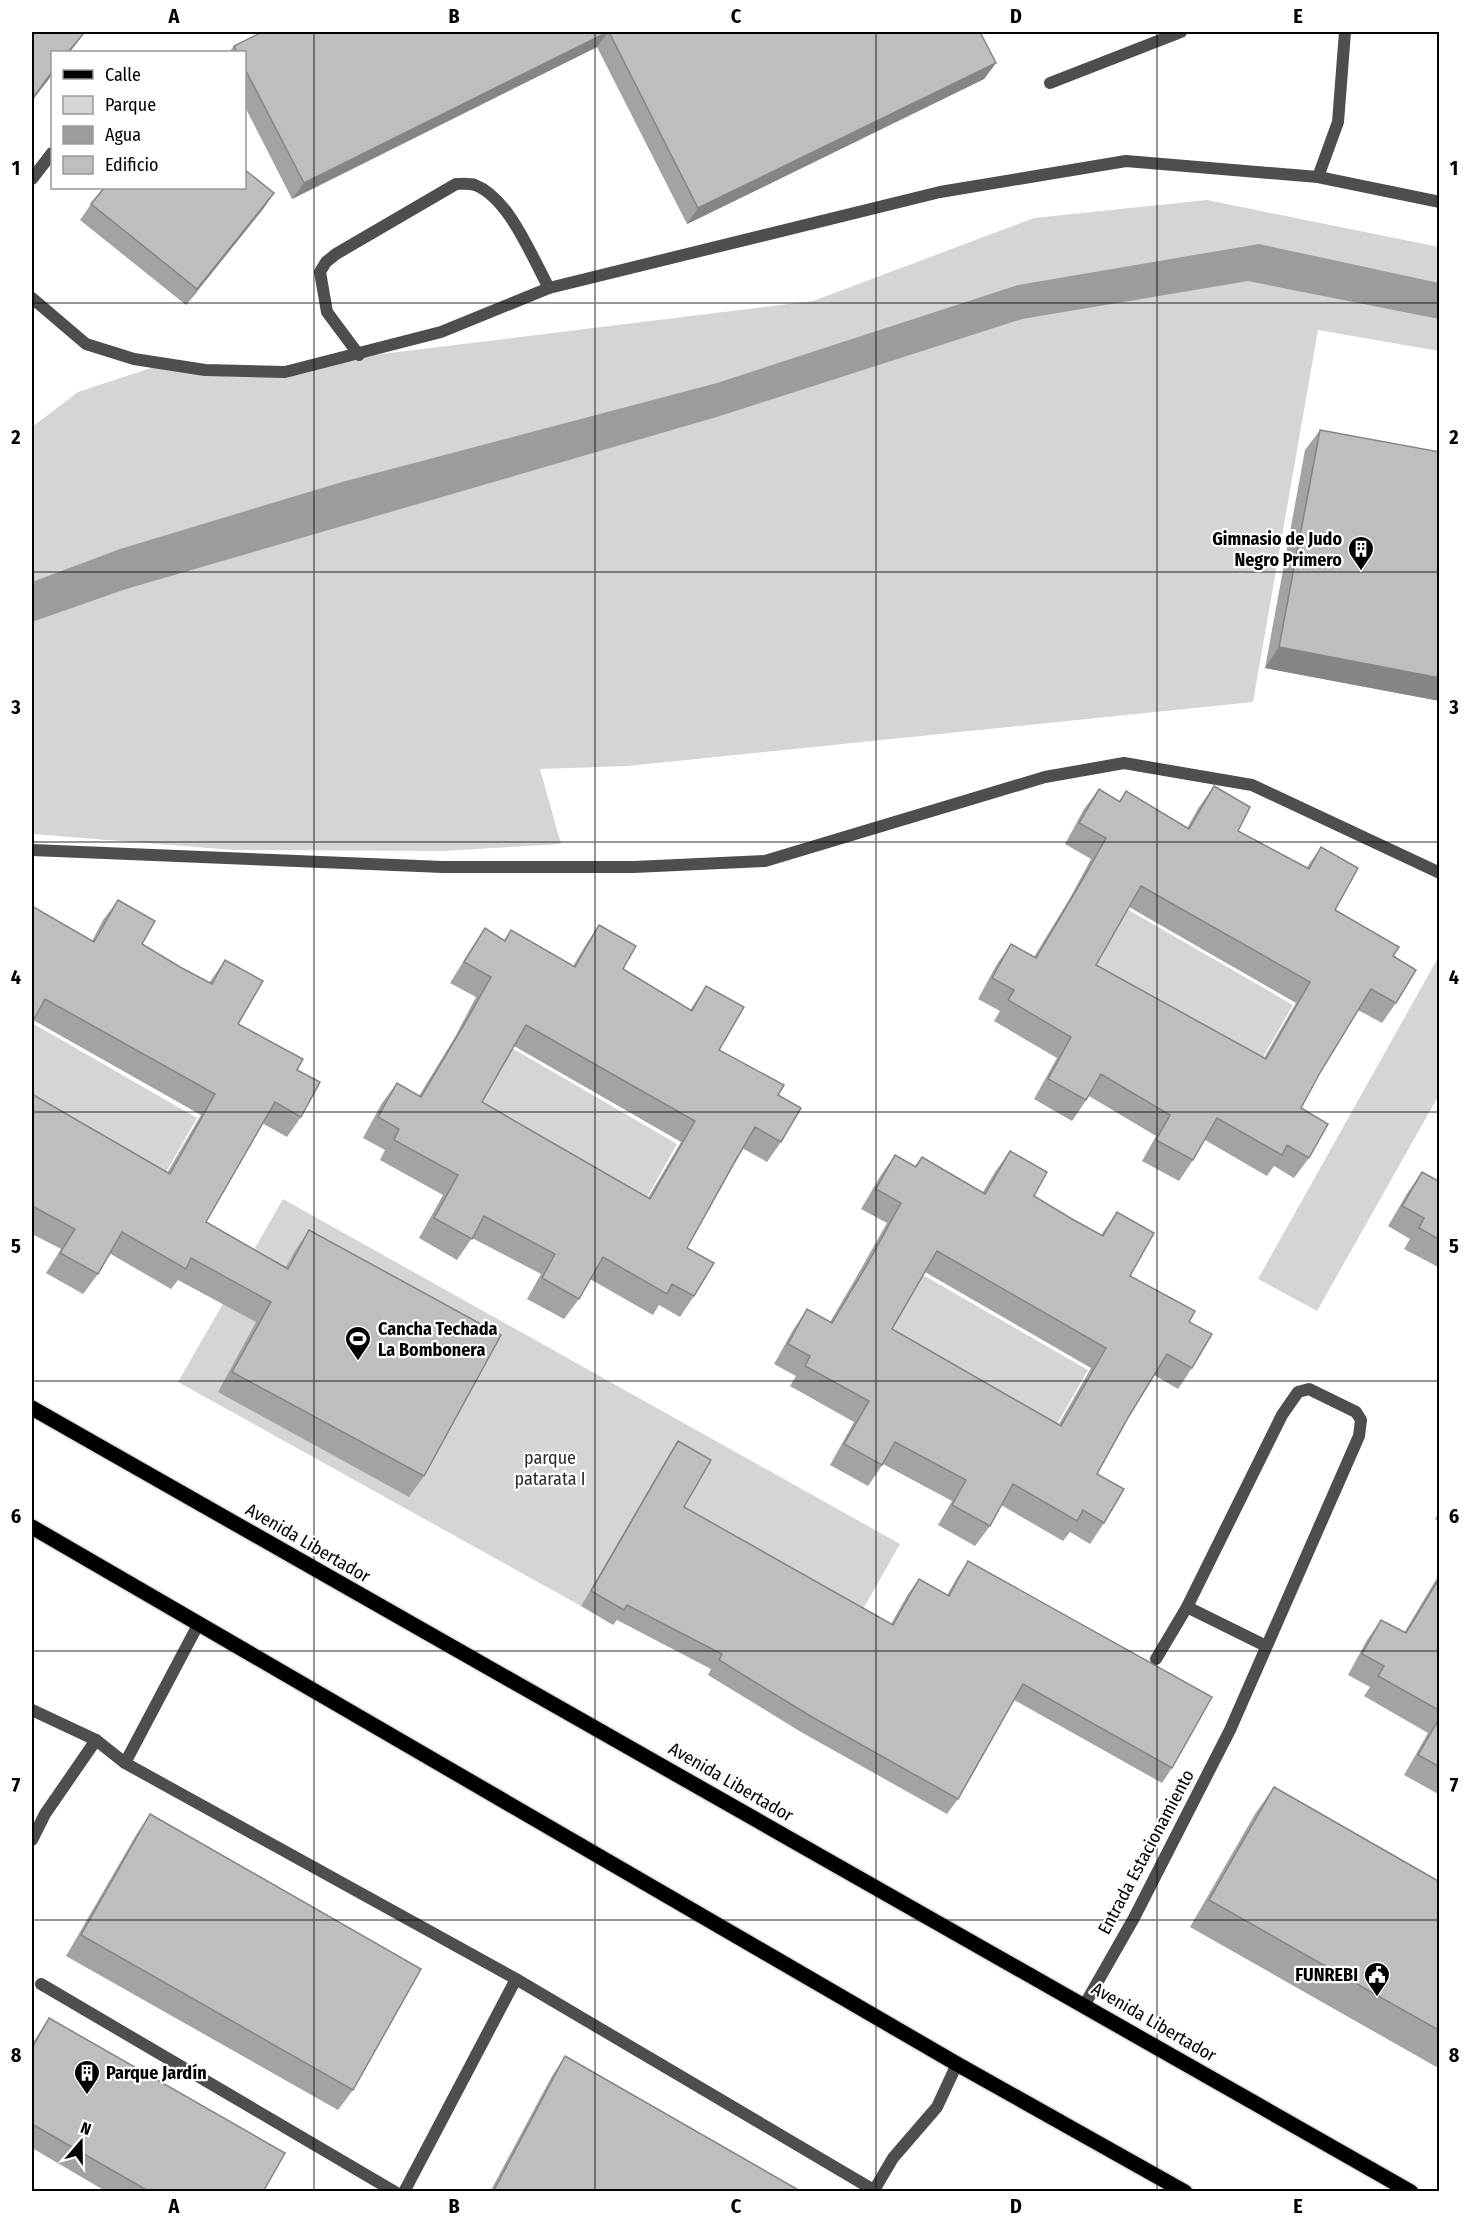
<svg xmlns="http://www.w3.org/2000/svg" width="1471" height="2223" viewBox="0 0 1471 2223" font-family="'Fira Sans Condensed',sans-serif">
<style>
.green{fill:#d5d5d5}
.water{fill:#9c9c9c}
.lines{fill:none;stroke-linecap:round;stroke-linejoin:round}
.primary-casing{stroke:#dbdbdb;stroke-width:18}
.lane{stroke:#4e4e4e;stroke-width:12}
.street{stroke:#4e4e4e;stroke-width:12}
.primary{stroke:#000;stroke-width:15}
.wall{fill:#a3a3a3;fill-rule:evenodd}
.shaded-wall{fill:#858585}
.building{fill:#bebebe;stroke:#858585;stroke-width:1.5;fill-rule:evenodd}
.grid{fill:none;stroke:#000;stroke-width:1.5;stroke-opacity:0.55}
.labels{text-anchor:middle;dominant-baseline:central;stroke-width:4.5;stroke-linejoin:round;paint-order:stroke}
.poi-label{font-size:18px;font-weight:bold;fill:#000;stroke:#fff;text-anchor:end}
.park-label{font-size:18px;fill:#2c2c2c;stroke:#fff}
.street-label{font-size:18px;fill:#000;stroke:#fff}
.neatline{fill:none;stroke:#000;stroke-width:2}
.grid-label{font-size:20px;text-anchor:middle;font-weight:bold;fill:#000}
</style>
<rect width="100%" height="100%" fill="#fff"/>
<g class="green">
<path d="M 1207,200 L 1439,247 L 1439,351 L 1318,330 L 1253,702 L 628,766 L 540,769 L 561,844 L 444,851 L 234,850 L 32,834 L 32,427 L 78,392 L 166,363 L 251,370 L 813,301 L 1034,218 Z"/>
<path d="M 1127,909 L 1293,1005 L 1251,1078 L 1085,983 Z"/>
<path d="M 1439,956 L 1439,1095 L 1317,1311 L 1258,1279 Z"/>
<path d="M 32,1023 L 197,1118 L 155,1191 L 32,1120 Z"/>
<path d="M 512,1048 L 677,1144 L 636,1217 L 471,1121 Z"/>
<path d="M 283,1199 L 900,1544 L 854,1625 L 673,1522 L 668,1456 L 581,1606 L 178,1382 Z"/>
<path d="M 923,1275 L 1088,1370 L 1046,1443 L 881,1348 Z"/>
</g>
<path class="water" d="M 1259,244 L 1439,283 L 1439,319 L 1248,281 L 1022,319 L 720,416 L 126,589 L 32,622 L 32,582 L 120,549 L 342,482 L 717,383 L 1018,285 Z"/>
<g class="lines">
<defs>
<g id="primary">
<path d="M 32,1408 L 1411,2192"/>
<path d="M 32,1527 L 957,2064 L 1185,2192"/>
</g>
</defs>
<use href="#primary" class="primary-casing"/>
<g class="lane">
<path d="M 1050,83 L 1181,32"/>
<path d="M 1318,177 L 1338,122 L 1345,32"/>
<path d="M 32,179 L 52,153"/>
<path d="M 359,355 L 327,312 L 320,272 L 326,262 L 336,254 L 456,184 C 462,184 469,183 475,185 C 509,198 532,257 549,288"/>
<path d="M 1156,1659 L 1187,1607 L 1266,1646"/>
<path d="M 32,1840 L 45,1814 L 96,1740"/>
<path d="M 41,1984 L 395,2192"/>
<path d="M 1085,2004 L 1134,1918 L 1230,1730 L 1359,1436 L 1361,1420 L 1356,1412 L 1309,1389 L 1298,1392 L 1282,1415 L 1187,1607"/>
<path d="M 404,2192 L 516,1979"/>
<path d="M 873,2192 L 893,2158 L 937,2107 L 957,2064"/>
</g>
<g class="street">
<path d="M 32,298 L 86,344 L 134,359 L 205,370 L 285,372 L 441,332 L 549,288 L 940,192 L 1126,161 L 1318,177 L 1440,202"/>
<path d="M 32,850 L 443,867 L 634,867 L 765,861 L 1045,777 L 1124,763 L 1252,785 L 1440,873"/>
<path d="M 32,1710 L 96,1740 L 125,1763 L 516,1979 L 877,2192"/>
<path d="M 125,1763 L 199,1623"/>
</g>
<use href="#primary" class="primary"/>
</g>
<g class="wall">
<path d="M 262,32 L 980,32 L 996,63 L 984,79 L 687,224 L 597,47 L 292,199 L 244,105 L 244,52 L 229,52 L 234,46 Z"/>
<path d="M 274,193 L 263,209 L 186,305 L 80,220 L 91,204 Z"/>
<path d="M 1320,430 L 1440,452 L 1440,701 L 1265,668 L 1305,450 Z"/>
<path d="M 1214,786 L 1238,831 L 1307,867 L 1321,847 L 1335,910 L 1393,956 L 1396,1003 L 1382,1023 L 1358,1010 L 1321,1071 L 1301,1108 L 1309,1158 L 1294,1178 L 1274,1166 L 1267,1176 L 1205,1140 L 1193,1160 L 1179,1181 L 1142,1161 L 1156,1136 L 1089,1096 L 1072,1121 L 1034,1099 L 1057,1058 L 994,1021 L 1000,1011 L 978,999 L 997,964 L 1011,944 L 1034,957 L 1070,898 L 1091,859 L 1065,844 L 1084,809 L 1099,789 L 1119,801 L 1126,791 L 1187,828 L 1199,807 ZM 1129,907 L 1296,1003 L 1264,1058 L 1096,965 Z"/>
<path d="M 118,900 L 142,944 L 180,967 L 209,983 L 225,960 L 238,1024 L 297,1070 L 301,1117 L 287,1137 L 262,1123 L 206,1222 L 286,1267 L 295,1251 L 309,1230 L 424,1476 L 409,1497 L 218,1392 L 256,1322 L 178,1280 L 171,1289 L 109,1253 L 98,1274 L 83,1294 L 46,1273 L 61,1249 L 32,1234 L 32,1094 L 167,1173 L 201,1115 L 33,1020 L 32,906 L 92,941 L 103,920 Z"/>
<path d="M 599,925 L 623,969 L 690,1010 L 706,986 L 719,1050 L 778,1095 L 781,1142 L 767,1162 L 742,1148 L 687,1248 L 694,1296 L 680,1317 L 659,1305 L 653,1315 L 590,1279 L 579,1299 L 564,1319 L 527,1299 L 541,1274 L 472,1238 L 457,1260 L 419,1238 L 443,1195 L 380,1160 L 385,1150 L 363,1138 L 382,1103 L 397,1083 L 419,1096 L 455,1037 L 476,997 L 450,983 L 471,949 L 485,928 L 504,940 L 511,930 L 573,966 L 585,946 ZM 514,1046 L 681,1142 L 648,1198 L 482,1102 Z"/>
<path d="M 1010,1151 L 1034,1196 L 1072,1219 L 1101,1235 L 1117,1212 L 1130,1276 L 1189,1322 L 1192,1368 L 1178,1389 L 1154,1375 L 1129,1416 L 1097,1474 L 1104,1523 L 1090,1544 L 1070,1532 L 1063,1541 L 1001,1505 L 990,1526 L 975,1546 L 938,1525 L 952,1501 L 883,1464 L 868,1486 L 830,1465 L 854,1422 L 790,1386 L 796,1376 L 774,1364 L 793,1330 L 807,1309 L 830,1322 L 853,1283 L 887,1223 L 861,1209 L 881,1175 L 895,1155 L 915,1166 L 922,1157 L 983,1192 L 995,1172 ZM 925,1272 L 1091,1368 L 1059,1424 L 892,1329 Z"/>
<path d="M 1422,1172 L 1440,1182 L 1440,1268 L 1404,1249 L 1410,1239 L 1388,1226 L 1408,1192 Z"/>
<path d="M 678,1441 L 684,1507 L 891,1624 L 908,1594 L 919,1579 L 947,1595 L 958,1576 L 968,1561 L 1172,1768 L 1162,1783 L 1014,1700 L 958,1799 L 947,1814 L 801,1732 L 708,1675 L 711,1669 L 617,1620 L 613,1625 L 581,1606 L 668,1456 Z"/>
<path d="M 1440,1511 L 1440,1522 L 1435,1519 Z"/>
<path d="M 1440,1573 L 1440,1795 L 1404,1775 L 1428,1733 L 1364,1696 L 1370,1687 L 1348,1675 L 1367,1640 L 1381,1620 L 1404,1633 Z"/>
<path d="M 1274,1787 L 1440,1882 L 1440,2069 L 1190,1927 L 1255,1814 Z"/>
<path d="M 150,1814 L 353,2090 L 338,2110 L 66,1956 L 136,1835 Z"/>
<path d="M 49,2018 L 263,2192 L 107,2192 L 32,2148 L 32,2044 Z"/>
<path d="M 565,2056 L 802,2192 L 490,2192 L 552,2076 Z"/>
</g>
<g class="shaded-wall">
<path d="M 85,32 L 70,52 L 68,52 Z"/>
<path d="M 608,32 L 597,47 L 292,199 L 304,183 Z"/>
<path d="M 996,63 L 984,79 L 687,224 L 698,208 Z"/>
<path d="M 52,72 L 52,75 L 32,101 L 32,99 Z"/>
<path d="M 274,193 L 263,209 L 186,305 L 197,289 Z"/>
<path d="M 1279,647 L 1440,678 L 1440,701 L 1265,668 Z"/>
</g>
<g class="building">
<path d="M 32,32 L 85,32 L 68,52 L 52,52 L 52,72 L 32,99 Z"/>
<path d="M 262,32 L 608,32 L 304,183 L 244,67 L 244,52 L 237,52 L 234,46 Z"/>
<path d="M 609,32 L 980,32 L 996,63 L 698,208 Z"/>
<path d="M 244,169 L 274,193 L 197,289 L 91,204 L 104,188 L 244,188 Z"/>
<path d="M 1320,430 L 1440,452 L 1440,678 L 1279,647 Z"/>
<path d="M 1214,786 L 1250,807 L 1238,831 L 1309,869 L 1321,847 L 1358,868 L 1335,910 L 1399,947 L 1393,956 L 1416,970 L 1396,1003 L 1371,989 L 1321,1071 L 1301,1108 L 1328,1124 L 1309,1158 L 1287,1145 L 1282,1155 L 1217,1118 L 1193,1160 L 1156,1140 L 1170,1115 L 1101,1074 L 1086,1100 L 1048,1079 L 1071,1037 L 1008,1000 L 1014,990 L 992,978 L 1011,944 L 1036,958 L 1084,877 L 1106,838 L 1079,823 L 1099,789 L 1120,802 L 1126,791 L 1189,829 ZM 1141,886 L 1310,982 L 1266,1059 L 1096,965 Z"/>
<path d="M 118,900 L 155,921 L 142,944 L 180,967 L 212,984 L 225,960 L 263,981 L 238,1024 L 303,1059 L 297,1070 L 320,1082 L 301,1117 L 275,1102 L 206,1222 L 288,1269 L 309,1230 L 501,1335 L 424,1476 L 232,1372 L 271,1302 L 191,1258 L 186,1269 L 122,1232 L 98,1274 L 60,1253 L 75,1229 L 32,1206 L 32,1094 L 170,1174 L 215,1094 L 45,999 L 32,1023 L 32,906 L 94,942 Z"/>
<path d="M 599,925 L 636,946 L 623,969 L 692,1011 L 706,986 L 744,1007 L 719,1050 L 784,1085 L 778,1095 L 801,1108 L 781,1142 L 755,1127 L 733,1165 L 687,1248 L 714,1263 L 694,1296 L 672,1284 L 667,1294 L 603,1257 L 579,1299 L 542,1278 L 555,1254 L 484,1216 L 472,1239 L 434,1218 L 458,1175 L 394,1140 L 399,1129 L 378,1117 L 397,1083 L 421,1097 L 469,1016 L 491,977 L 464,962 L 485,928 L 505,941 L 511,930 L 575,967 ZM 526,1025 L 695,1121 L 650,1199 L 482,1102 Z"/>
<path d="M 1010,1151 L 1047,1172 L 1034,1196 L 1072,1219 L 1103,1236 L 1117,1212 L 1154,1233 L 1130,1276 L 1195,1311 L 1189,1322 L 1212,1334 L 1192,1368 L 1167,1354 L 1129,1416 L 1097,1474 L 1124,1489 L 1104,1523 L 1083,1510 L 1077,1521 L 1013,1484 L 990,1526 L 952,1505 L 966,1480 L 895,1442 L 882,1465 L 844,1444 L 869,1401 L 805,1366 L 810,1356 L 788,1344 L 807,1309 L 832,1323 L 868,1263 L 901,1203 L 876,1189 L 895,1155 L 916,1167 L 922,1157 L 985,1194 ZM 937,1251 L 1106,1348 L 1061,1426 L 892,1329 Z"/>
<path d="M 1422,1172 L 1440,1182 L 1440,1240 L 1419,1228 L 1424,1218 L 1402,1206 Z"/>
<path d="M 678,1441 L 711,1460 L 684,1507 L 893,1625 L 919,1579 L 949,1596 L 968,1561 L 1212,1697 L 1172,1768 L 1023,1684 L 958,1799 L 812,1717 L 719,1660 L 722,1654 L 627,1605 L 624,1610 L 591,1591 Z"/>
<path d="M 1440,1577 L 1440,1711 L 1378,1676 L 1384,1666 L 1362,1654 L 1381,1620 L 1406,1633 Z"/>
<path d="M 1440,1717 L 1440,1767 L 1418,1755 Z"/>
<path d="M 1274,1787 L 1440,1882 L 1440,2031 L 1209,1900 Z"/>
<path d="M 150,1814 L 421,1969 L 353,2090 L 81,1935 Z"/>
<path d="M 49,2018 L 285,2153 L 263,2192 L 150,2192 L 32,2124 L 32,2048 Z"/>
<path d="M 565,2056 L 802,2192 L 493,2192 Z"/>
</g>
<path class="grid" d="M 314,32 L 314,2192M 595,32 L 595,2192M 876,32 L 876,2192M 1157,32 L 1157,2192M 32,303 L 1440,303M 32,572 L 1440,572M 32,842 L 1440,842M 32,1112 L 1440,1112M 32,1381 L 1440,1381M 32,1651 L 1440,1651M 32,1920 L 1440,1920"/>
<defs>
<symbol id="building-pin" viewBox="-11 -11 22 30"><path d="M0 17L-7.5 6A9.5 9.5 0 1 1 7.5 6Z" fill="#000" stroke="#fff"/><path d="M-4-6H4V6H1V3H-1V6H-4ZM-2.5-4.3h1.7v1.8h-1.7ZM.8-4.3h1.7v1.8H.8ZM-2.5-1h1.7V.8h-1.7ZM.8-1h1.7V.8H.8Z" fill="#fff"/></symbol>
<symbol id="stadium-pin" viewBox="-11 -11 22 30"><path d="M0 17L-7.5 6A9.5 9.5 0 1 1 7.5 6Z" fill="#000" stroke="#fff"/><path d="M0-5a6.5 5 0 1 0 0 10a6.5 5 0 1 0 0-10ZM-3.5-1.8h7v3.6h-7Z" fill="#fff"/></symbol>
<symbol id="civic-pin" viewBox="-11 -11 22 30"><path d="M0 17L-7.5 6A9.5 9.5 0 1 1 7.5 6Z" fill="#000" stroke="#fff"/><path d="M-.6-6.5H3V-4.5H.6V-3L4-1V1h2V6H-6V1h2V-1L-.6-3ZM-1.2 2.5V6h2.4V2.5Z" fill="#fff"/></symbol>
</defs>
<g fill-rule="evenodd">
<use href="#building-pin" x="1346" y="534" width="30" height="40"/>
<use href="#stadium-pin" x="343" y="1324" width="30" height="40"/>
<use href="#civic-pin" x="1362" y="1960" width="30" height="40"/>
<use href="#building-pin" x="72" y="2058" width="30" height="40"/>
</g>
<g class="labels">
<g class="poi-label">
<text x="1342" y="539">Gimnasio de Judo<tspan x="1342" dy="21">Negro Primero</tspan></text>
<text x="378" y="1329" text-anchor="start">Cancha Techada<tspan x="378" dy="21">La Bombonera</tspan></text>
<text x="1358" y="1975">FUNREBI</text>
<text x="106" y="2073" text-anchor="start">Parque Jardín</text>
</g>
<g class="park-label">
<text x="550" y="1458">parque<tspan x="550" dy="21">patarata I</tspan></text>
</g>
<g class="street-label">
<text transform="translate(308 1543) rotate(30)">Avenida Libertador</text>
<text transform="translate(731 1782) rotate(30)">Avenida Libertador</text>
<text transform="translate(1146 1852) rotate(-62)">Entrada Estacionamiento</text>
<text transform="translate(1154 2022) rotate(30)">Avenida Libertador</text>
</g>
</g>
<rect width="1471" height="2223" fill="none" stroke="#ffffff" stroke-width="66"/>
<rect x="51" y="51" width="195" height="138" fill="#ffffff" stroke="#999999" stroke-width="1.5"/>
<rect x="63" y="70" width="30" height="9" fill="#000000" stroke="#999999" stroke-width="1.5"/>
<text x="105" y="81" font-size="18" fill="#000000">Calle</text>
<rect x="63" y="96" width="30" height="18" fill="#d5d5d5" stroke="#999999" stroke-width="1.5"/>
<text x="105" y="111" font-size="18" fill="#000000">Parque</text>
<rect x="63" y="126" width="30" height="18" fill="#9c9c9c" stroke="#999999" stroke-width="1.5"/>
<text x="105" y="141" font-size="18" fill="#000000">Agua</text>
<rect x="63" y="156" width="30" height="18" fill="#bebebe" stroke="#999999" stroke-width="1.5"/>
<text x="105" y="171" font-size="18" fill="#000000">Edificio</text>
<g transform="translate(81 2142) rotate(20)" stroke="#ffffff" stroke-width="4.5" paint-order="stroke">
<path d="M0-4.5L10 22L0 15L-10 22Z" fill="#000000"/>
<text y="-9" font-size="16" font-weight="bold" text-anchor="middle" fill="#000000">N</text>
</g>
<rect x="33" y="33" width="1405" height="2157" class="neatline"/>
<g class="grid-label">
<text x="174" y="23">A</text>
<text x="454" y="23">B</text>
<text x="736" y="23">C</text>
<text x="1016" y="23">D</text>
<text x="1298" y="23">E</text>
<text x="16" y="175">1</text>
<text x="1454" y="175">1</text>
<text x="16" y="444">2</text>
<text x="1454" y="444">2</text>
<text x="16" y="714">3</text>
<text x="1454" y="714">3</text>
<text x="16" y="984">4</text>
<text x="1454" y="984">4</text>
<text x="16" y="1253">5</text>
<text x="1454" y="1253">5</text>
<text x="16" y="1523">6</text>
<text x="1454" y="1523">6</text>
<text x="16" y="1792">7</text>
<text x="1454" y="1792">7</text>
<text x="16" y="2062">8</text>
<text x="1454" y="2062">8</text>
<text x="174" y="2213">A</text>
<text x="454" y="2213">B</text>
<text x="736" y="2213">C</text>
<text x="1016" y="2213">D</text>
<text x="1298" y="2213">E</text>
</g>
</svg>
